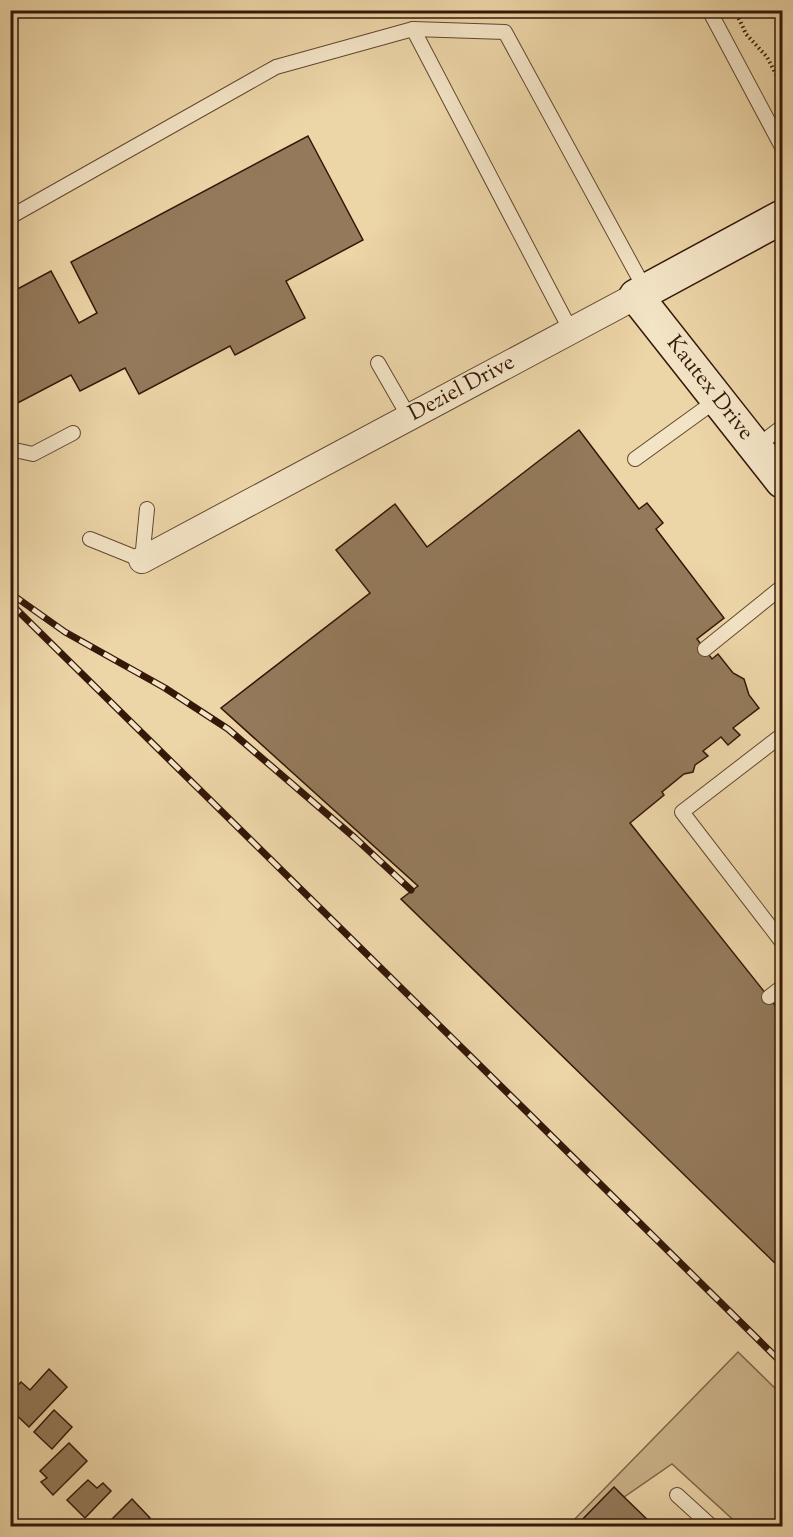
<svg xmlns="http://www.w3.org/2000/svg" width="793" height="1537" viewBox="0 0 793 1537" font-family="'Sorts Mill Goudy',serif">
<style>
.green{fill:#cdb58c;stroke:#80664a;stroke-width:1.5}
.building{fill:#947a5b;stroke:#341808;stroke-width:1.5}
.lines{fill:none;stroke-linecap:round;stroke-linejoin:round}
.lane-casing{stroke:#624730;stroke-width:16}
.street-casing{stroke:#624730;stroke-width:28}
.secondary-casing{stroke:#341808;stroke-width:36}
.path{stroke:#341808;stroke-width:4;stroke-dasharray:1.5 3;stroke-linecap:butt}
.lane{stroke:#f3e4c6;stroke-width:14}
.street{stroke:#f3e4c6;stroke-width:26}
.secondary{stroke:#f3e4c6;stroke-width:33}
.rail-casing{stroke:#341808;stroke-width:7}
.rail{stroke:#f3e4c6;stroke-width:4.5;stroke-dasharray:14;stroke-linecap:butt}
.labels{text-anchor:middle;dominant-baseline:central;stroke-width:4.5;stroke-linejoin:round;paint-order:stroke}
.street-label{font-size:22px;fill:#341808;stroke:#f3e4c6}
</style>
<rect width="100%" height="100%" fill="#ecd5a7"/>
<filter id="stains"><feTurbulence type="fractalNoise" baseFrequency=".00333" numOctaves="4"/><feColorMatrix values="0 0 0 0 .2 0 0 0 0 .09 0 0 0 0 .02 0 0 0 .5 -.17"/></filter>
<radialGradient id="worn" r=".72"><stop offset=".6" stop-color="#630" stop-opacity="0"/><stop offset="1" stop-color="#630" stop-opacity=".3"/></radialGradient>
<path class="green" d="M 738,1352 L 782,1395 L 782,1526 L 740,1526 L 672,1464 L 624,1497 L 614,1488 L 576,1526 L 568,1526 Z"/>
<g class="building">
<path d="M 308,136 L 363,240 L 286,281 L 305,318 L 235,355 L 230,346 L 139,394 L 125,368 L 80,391 L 71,375 L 10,407 L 10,293 L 51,271 L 79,323 L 97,313 L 71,262 Z"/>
<path d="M 579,430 L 639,509 L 647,503 L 663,523 L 656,529 L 724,618 L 697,639 L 712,659 L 718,654 L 733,673 L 744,679 L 749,695 L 759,708 L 733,728 L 740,735 L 728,745 L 721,737 L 703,751 L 708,756 L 695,765 L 693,772 L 684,774 L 662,792 L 664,795 L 630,823 L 782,1014 L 781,1269 L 401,899 L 418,886 L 221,708 L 370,593 L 336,550 L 395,504 L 427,547 Z"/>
<path d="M 49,1369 L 67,1387 L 29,1427 L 10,1409 L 15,1404 L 10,1400 L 10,1393 L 21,1382 L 30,1390 Z"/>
<path d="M 54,1410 L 72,1427 L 52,1449 L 34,1432 Z"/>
<path d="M 69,1443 L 87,1461 L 53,1495 L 41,1482 L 47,1478 L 40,1471 Z"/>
<path d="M 88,1480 L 97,1488 L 103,1483 L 111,1491 L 85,1518 L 67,1500 Z"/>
<path d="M 614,1487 L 624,1497 L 654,1526 L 576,1526 Z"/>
<path d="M 132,1499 L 150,1518 L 142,1526 L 105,1526 Z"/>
</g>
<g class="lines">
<defs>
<g id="lane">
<path d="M 709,10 L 782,147"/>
<path d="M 413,29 L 505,32 L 646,291"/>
<path d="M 10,217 L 276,67 L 413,29 L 571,331"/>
<path d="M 378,363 L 409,417"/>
<path d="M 756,447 L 782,427"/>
<path d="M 10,449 L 33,454 L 73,433"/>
<path d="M 635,459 L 718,399"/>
<path d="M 90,539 L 142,560 L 147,509"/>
<path d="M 705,649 L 782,587"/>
<path d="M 782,735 L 682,812 L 782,942"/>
<path d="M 769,997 L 782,987"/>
<path d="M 677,1495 L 711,1526"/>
</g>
<g id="street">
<path id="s1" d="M 142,560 L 636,296"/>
</g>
<g id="secondary">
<path id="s2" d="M 782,217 L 636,296 L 782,481"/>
</g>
</defs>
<use href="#lane" class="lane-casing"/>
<use href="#street" class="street-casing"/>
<use href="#secondary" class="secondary-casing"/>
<path class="path" d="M 735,10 L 746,34 L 767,57 L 782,86"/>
<use href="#lane" class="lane"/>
<use href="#street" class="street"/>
<use href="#secondary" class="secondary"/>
<defs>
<g id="rail">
<path d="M 10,593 L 65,632 L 165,688 L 228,729 L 355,838 L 411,890"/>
<path d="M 10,603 L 782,1363"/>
</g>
</defs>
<use href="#rail" class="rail-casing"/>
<use href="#rail" class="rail"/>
</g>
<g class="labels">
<g class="street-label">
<text stroke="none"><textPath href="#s2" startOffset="284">Kautex Drive</textPath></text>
<text stroke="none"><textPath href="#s1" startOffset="363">Deziel Drive</textPath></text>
</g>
</g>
<rect width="793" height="1537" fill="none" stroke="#ecd5a7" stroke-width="36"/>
<rect x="12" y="12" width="769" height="1513" fill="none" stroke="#341808" stroke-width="3"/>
<rect x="18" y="18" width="757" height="1501" fill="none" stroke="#341808" stroke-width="1.5"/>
<rect width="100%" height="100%" filter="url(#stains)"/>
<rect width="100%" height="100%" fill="url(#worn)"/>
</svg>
